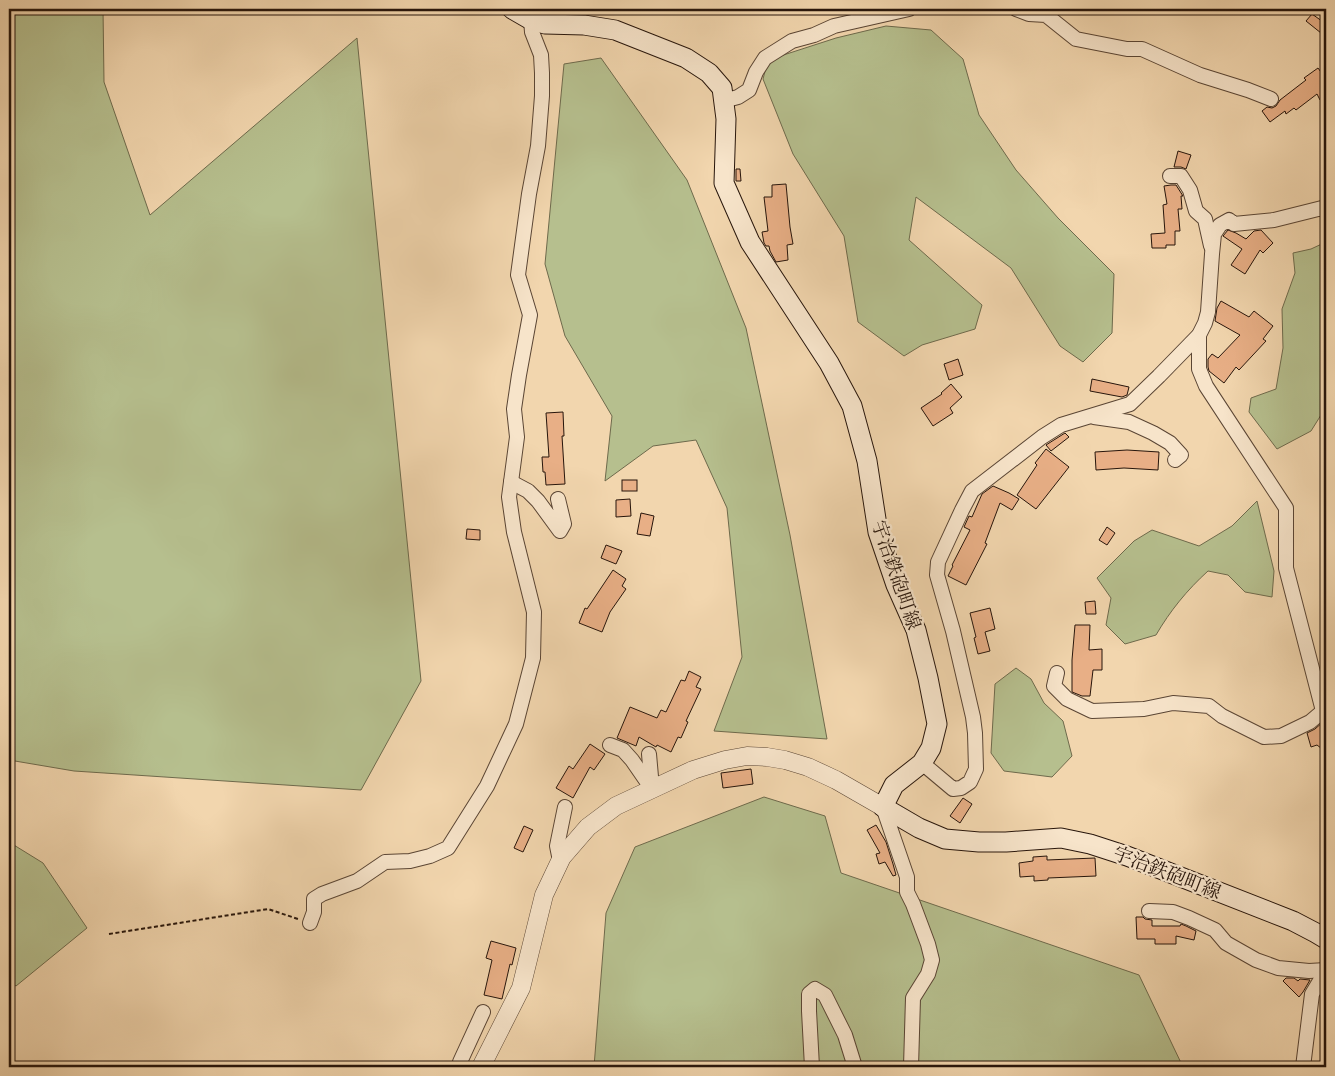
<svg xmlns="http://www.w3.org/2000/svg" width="1335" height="1076" viewBox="0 0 1335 1076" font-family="'Libre Bodoni','Noto Serif JP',serif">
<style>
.green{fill:#b6bf8e;stroke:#6e6a4c}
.building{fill:#e8af86;stroke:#27150b}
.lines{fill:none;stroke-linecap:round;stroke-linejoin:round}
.minor-casing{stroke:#5a4534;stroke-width:16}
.tertiary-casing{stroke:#5a4534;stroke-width:19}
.secondary-casing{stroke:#27150b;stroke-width:21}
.path{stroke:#27150b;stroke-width:2;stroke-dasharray:4 2.5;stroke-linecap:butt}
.minor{stroke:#f7e4ca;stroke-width:14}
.tertiary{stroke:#f7e4ca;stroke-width:18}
.secondary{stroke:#f7e4ca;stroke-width:19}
.labels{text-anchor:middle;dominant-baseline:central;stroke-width:4.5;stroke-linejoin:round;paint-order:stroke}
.street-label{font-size:19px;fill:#27150b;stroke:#f7e4ca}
</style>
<rect width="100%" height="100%" fill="#f2d6ae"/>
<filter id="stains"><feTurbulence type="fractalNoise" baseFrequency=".004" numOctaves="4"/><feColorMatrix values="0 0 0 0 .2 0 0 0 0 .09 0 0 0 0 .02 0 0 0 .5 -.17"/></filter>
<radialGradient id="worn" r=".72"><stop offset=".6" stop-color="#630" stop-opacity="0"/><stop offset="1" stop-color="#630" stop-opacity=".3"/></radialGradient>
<g class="green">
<path d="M 9,9 L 103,9 L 104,82 L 150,215 L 357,38 L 421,681 L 361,790 L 74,771 L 9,760 Z"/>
<path d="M 886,26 L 931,30 L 963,59 L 979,115 L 1016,170 L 1058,218 L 1114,274 L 1112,333 L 1083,362 L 1060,346 L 1011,268 L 916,197 L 909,240 L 982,305 L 975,329 L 922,345 L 904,356 L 858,322 L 844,236 L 793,154 L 763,79 L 768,60 L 836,38 Z"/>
<path d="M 601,58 L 687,180 L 746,328 L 790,535 L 827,739 L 714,731 L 742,657 L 727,508 L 696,440 L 653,446 L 605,481 L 612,416 L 565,336 L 545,264 L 564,64 Z"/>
<path d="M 1326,242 L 1326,407 L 1311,431 L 1277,449 L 1249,412 L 1251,398 L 1276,389 L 1283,348 L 1282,309 L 1295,273 L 1293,253 L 1311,249 Z"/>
<path d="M 1257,501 L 1274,571 L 1272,597 L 1245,592 L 1228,575 L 1208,571 C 1187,590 1170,611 1156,635 L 1125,644 L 1106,625 L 1111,598 L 1097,578 L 1134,541 L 1152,530 L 1199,546 L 1232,526 Z"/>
<path d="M 1016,668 L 1031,679 L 1044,703 L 1063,721 L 1072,756 L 1052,777 L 1004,771 L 991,753 L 995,684 Z"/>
<path d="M 764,797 L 825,816 L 841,873 L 1139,975 L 1183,1067 L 594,1067 L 606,913 L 635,847 Z"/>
<path d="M 9,842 L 43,863 L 87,928 L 16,986 L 9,982 Z"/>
</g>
<g class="building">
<path d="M 1312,14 L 1326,24 L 1326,27 L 1321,33 L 1306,21 Z"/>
<path d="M 1318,68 L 1326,79 L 1326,95 L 1320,100 L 1317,94 L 1296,110 L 1294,108 L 1286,114 L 1285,111 L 1270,122 L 1262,111 L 1267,107 L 1272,108 L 1276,106 L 1280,100 L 1306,80 L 1304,78 Z"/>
<path d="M 1178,151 L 1191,155 L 1186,169 L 1181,167 L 1174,167 Z"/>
<path d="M 736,169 L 740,169 L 741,181 L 736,181 Z"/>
<path d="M 786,184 L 790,227 L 793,244 L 787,245 L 788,260 L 776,262 L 770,251 L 769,246 L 766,246 L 764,243 L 762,232 L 768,231 L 764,197 L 772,197 L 772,185 Z"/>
<path d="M 1171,185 L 1176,185 L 1183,196 L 1181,196 L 1182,209 L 1178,209 L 1180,231 L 1175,231 L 1175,245 L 1166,245 L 1166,248 L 1152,248 L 1151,234 L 1165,233 L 1163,205 L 1167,204 L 1164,186 Z"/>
<path d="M 1228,230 L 1236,233 L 1246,239 L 1254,231 L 1261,230 L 1273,243 L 1263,253 L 1260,250 L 1245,274 L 1231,265 L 1242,249 L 1223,236 Z"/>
<path d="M 1221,301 L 1249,317 L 1254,311 L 1273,326 L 1263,339 L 1266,341 L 1239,370 L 1236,367 L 1224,383 L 1209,371 L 1208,367 L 1208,359 L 1212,354 L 1218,358 L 1240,335 L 1215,321 L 1217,308 Z"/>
<path d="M 958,359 L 963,375 L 949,380 L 944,364 Z"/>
<path d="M 1092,379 L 1129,387 L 1127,395 L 1122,397 L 1090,391 Z"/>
<path d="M 951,384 L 962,397 L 950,408 L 953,413 L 933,426 L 921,408 L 942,394 L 941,393 Z"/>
<path d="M 563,412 L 564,436 L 562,436 L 565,484 L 546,485 L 545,472 L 543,472 L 542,457 L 549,457 L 546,413 Z"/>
<path d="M 1065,433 L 1069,437 L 1051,451 L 1046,445 Z"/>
<path d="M 1046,449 L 1069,467 L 1036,509 L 1017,495 L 1037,465 L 1035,463 Z"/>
<path d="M 1127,450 L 1159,452 L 1158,470 L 1124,468 L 1096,470 L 1095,452 Z"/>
<rect x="622" y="480" width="15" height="11"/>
<path d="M 993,486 L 1009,493 L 1019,499 L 1012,510 L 1000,503 L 985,543 L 987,544 L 966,585 L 948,576 L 953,566 L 952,565 L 970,530 L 964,527 L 969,516 L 972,517 L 982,494 Z"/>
<path d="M 630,499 L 631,516 L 616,517 L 616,500 Z"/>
<path d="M 641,513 L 654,516 L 650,536 L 637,534 Z"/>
<path d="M 1107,527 L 1115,533 L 1107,545 L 1099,540 Z"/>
<path d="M 467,529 L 480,530 L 480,540 L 466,539 Z"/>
<path d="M 606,545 L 622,551 L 616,564 L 601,558 Z"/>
<path d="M 613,570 L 626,579 L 622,586 L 626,589 L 610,612 L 602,632 L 579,623 L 585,608 L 587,609 Z"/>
<path d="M 1095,601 L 1096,614 L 1086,614 L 1085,602 Z"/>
<path d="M 990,608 L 995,629 L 985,632 L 990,651 L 978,654 L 974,638 L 976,637 L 970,613 Z"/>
<path d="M 1075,625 L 1090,625 L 1089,650 L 1102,649 L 1102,670 L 1093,670 L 1090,696 L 1082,696 L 1072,692 L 1072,660 Z"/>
<path d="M 689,671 L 701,677 L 696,687 L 701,689 L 686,721 L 688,722 L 681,738 L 678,737 L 671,752 L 657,745 L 656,747 L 639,737 L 636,746 L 617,738 L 630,707 L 657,718 L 661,710 L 666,712 L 681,680 L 685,681 Z"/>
<path d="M 1324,721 L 1326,722 L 1326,752 L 1317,745 L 1311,747 L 1307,733 L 1315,729 Z"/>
<path d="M 590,744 L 605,754 L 594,770 L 590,767 L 573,798 L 556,788 L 569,766 L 573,769 Z"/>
<path d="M 751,769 L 753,784 L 723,788 L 721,773 Z"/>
<path d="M 963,798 L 972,804 L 960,823 L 950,816 Z"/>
<path d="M 876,825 L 886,842 L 893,864 L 896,875 L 893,876 L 885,862 L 879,864 L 876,854 L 880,853 L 867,830 Z"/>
<path d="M 524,826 L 533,830 L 523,852 L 514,848 Z"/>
<path d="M 1047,856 L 1047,860 L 1095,858 L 1096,876 L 1048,878 L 1048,880 L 1034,881 L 1034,876 L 1020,877 L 1019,863 L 1033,861 L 1033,857 Z"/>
<path d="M 1136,917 L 1143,917 L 1145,919 L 1152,920 L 1152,926 L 1180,926 L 1181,924 L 1186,926 L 1196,931 L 1194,940 L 1176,936 L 1176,944 L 1155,944 L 1155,939 L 1137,939 Z"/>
<path d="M 491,941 L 516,948 L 512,965 L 510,964 L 502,999 L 484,995 L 492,960 L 486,958 Z"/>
<path d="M 1286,978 L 1294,978 L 1298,981 L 1300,979 L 1310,980 L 1303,992 L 1299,997 L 1283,981 Z"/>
</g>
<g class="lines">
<defs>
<g id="minor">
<path d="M 1016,9 L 1029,14 L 1046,15 L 1076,39 L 1127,49 L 1142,49 L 1200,75 L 1248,90 L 1271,99"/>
<path d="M 723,101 L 738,97 L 749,90 L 756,72 L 765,58 L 792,41 L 814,35 L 834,26 L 909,9"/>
<path d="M 1170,176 L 1181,176 L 1190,190 L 1196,211 L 1205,219 L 1211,246"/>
<path d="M 1199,335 L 1199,369 L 1206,386 L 1286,508 L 1286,568 L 1323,711"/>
<path d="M 1094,417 L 1129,422 L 1153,433 L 1170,443 L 1181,455 L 1175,460"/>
<path d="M 511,482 L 528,491 L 538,501 L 560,531 L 564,524 L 558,499"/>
<path d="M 1057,673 L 1054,686 L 1067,699 L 1092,711 L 1144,709 L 1173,703 L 1209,706 L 1222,716 L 1264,737 L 1281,736 L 1310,722 L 1323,711 L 1326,713"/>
<path d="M 610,745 L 623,750 L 632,760 L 652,789"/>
<path d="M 649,754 L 652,788"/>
<path d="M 922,763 L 953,789 L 961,788 L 970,782 L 976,769 L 975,733 L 973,717 L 953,631 L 937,575 L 938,562 L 962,510 L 972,491 L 1042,437 L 1061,425 L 1130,404 L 1159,376 L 1199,335 L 1205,323 L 1208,312 L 1212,254 L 1214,234 L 1220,225 L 1229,220 L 1234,224 L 1274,220 L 1322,208 L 1326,210"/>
<path d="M 883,807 L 907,877 L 907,892 L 913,904 L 928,944 L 932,960 L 928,974 L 913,998 L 911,1067"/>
<path d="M 560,861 L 557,846 L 565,807"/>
<path d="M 1149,911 L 1173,912 L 1189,918 L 1215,930 L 1226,943 L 1256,960 L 1278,968 L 1309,971 L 1326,970"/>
<path d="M 310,923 L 314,912 L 314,899 L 322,894 L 357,881 L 385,862 L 410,861 L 430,856 L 448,848 L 487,786 L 516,724 L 533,658 L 534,612 L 514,532 L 509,497 L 517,437 L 514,409 L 519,375 L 530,315 L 518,275 L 529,194 L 538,146 L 542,96 L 542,73 L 541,55 L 532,32 L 531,20"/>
<path d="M 461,1067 L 460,1062 L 483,1012"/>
<path d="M 812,1067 L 809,1011 L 809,994 L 815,989 L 825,995 L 845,1035 L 855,1067"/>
<path d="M 1303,1067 L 1312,994 L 1321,979 L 1326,975"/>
</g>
<path id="tertiary" d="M 481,1067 L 521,988 L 544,895 L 562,857 L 588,827 L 616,806 L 693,770 L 725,760 L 747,756 L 767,757 L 785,760 L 808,767 L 836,780 L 883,807"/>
<path id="secondary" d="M 512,9 L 531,20 L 545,24 L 584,25 L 615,30 L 686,58 L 709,73 L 722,88 L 726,119 L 724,183 L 750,242 L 829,363 L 852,406 L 867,461 L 878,532 L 896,585 L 916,630 L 928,678 L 937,724 L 931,748 L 922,763 L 894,785 L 883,807 L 919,828 L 945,839 L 979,842 L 1006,842 L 1061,838 L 1090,844 L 1127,856 L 1293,921 L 1316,933 L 1326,939"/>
</defs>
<use href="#minor" class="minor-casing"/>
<use href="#tertiary" class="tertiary-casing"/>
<use href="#secondary" class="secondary-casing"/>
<path class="path" d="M 109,934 L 268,909 L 298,919"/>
<use href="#minor" class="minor"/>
<use href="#tertiary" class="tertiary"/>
<use href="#secondary" class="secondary"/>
</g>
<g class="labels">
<g class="street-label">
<text transform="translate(896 575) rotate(71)">宇治鉄砲町線</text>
<text transform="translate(1167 873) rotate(21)">宇治鉄砲町線</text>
</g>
</g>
<rect width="1335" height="1076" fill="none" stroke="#f2d6ae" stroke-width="30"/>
<rect x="10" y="10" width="1315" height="1056" fill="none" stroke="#27150b" stroke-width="2.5"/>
<rect x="15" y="15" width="1305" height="1046" fill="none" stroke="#27150b"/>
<rect width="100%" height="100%" filter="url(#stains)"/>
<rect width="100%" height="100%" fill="url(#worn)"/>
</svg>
